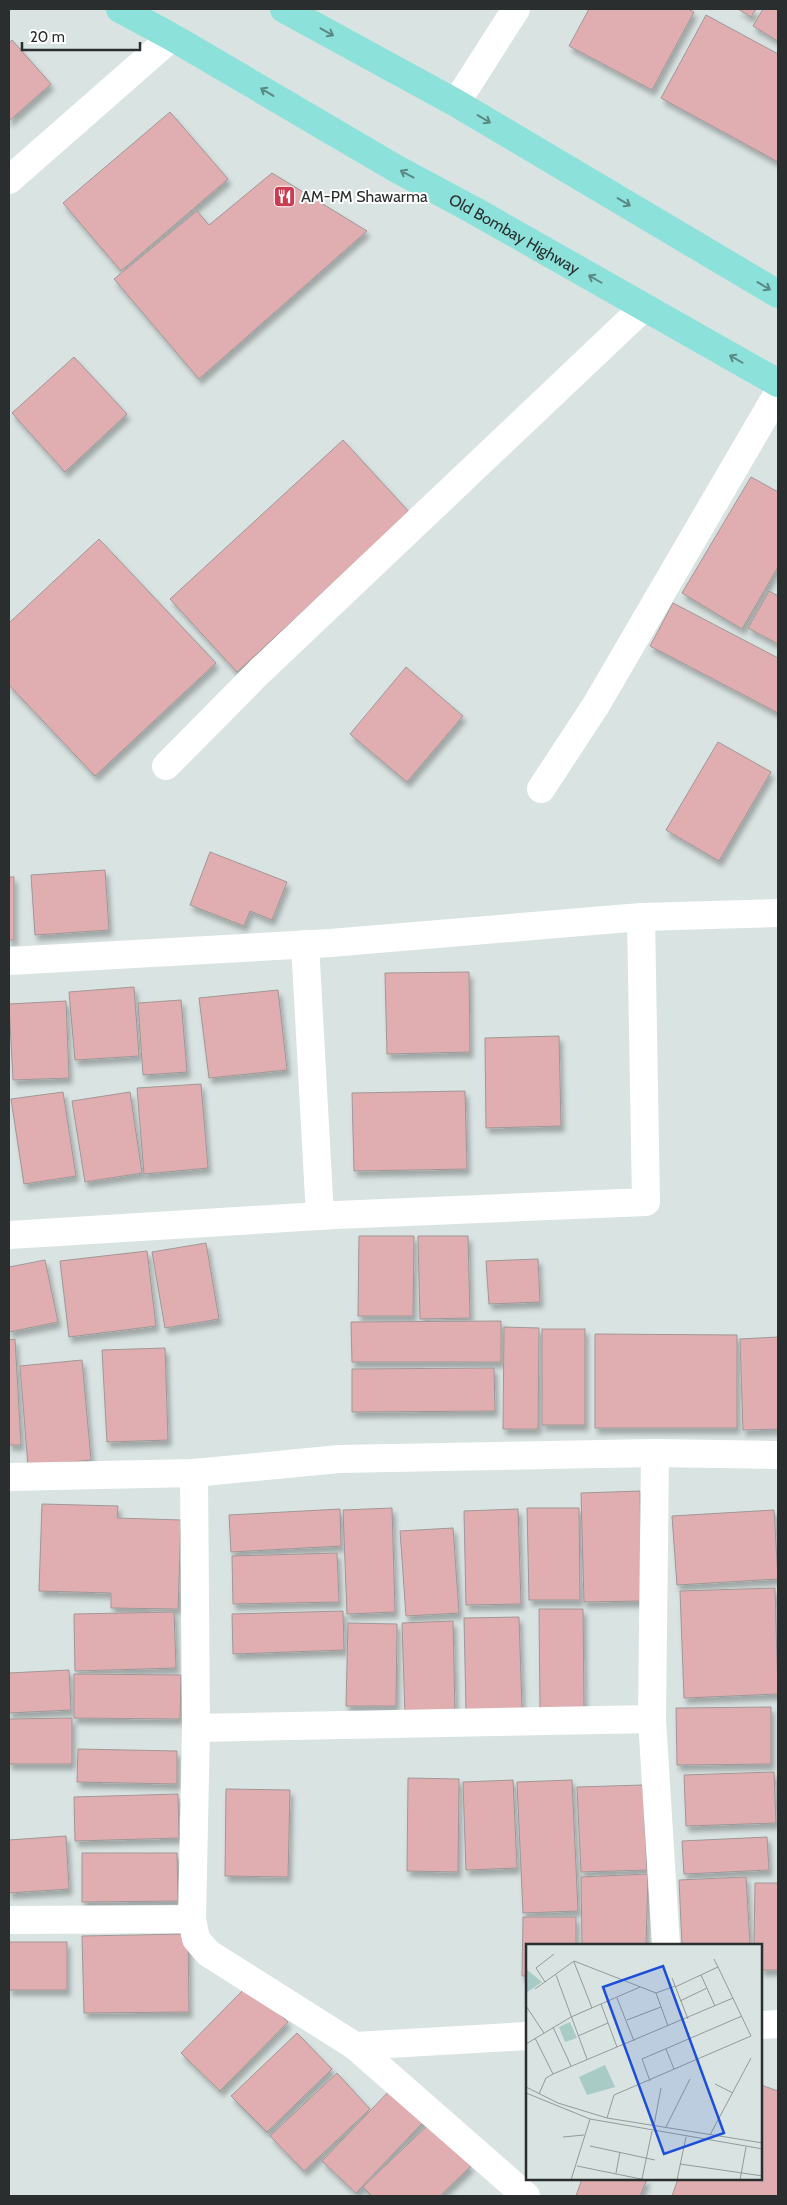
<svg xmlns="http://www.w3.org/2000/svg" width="787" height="2205" viewBox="0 0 787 2205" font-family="Cabin,sans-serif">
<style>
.building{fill:#e0aeb0;stroke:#a09797;filter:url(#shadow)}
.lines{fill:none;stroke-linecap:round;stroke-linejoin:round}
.minor{stroke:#fff;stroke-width:28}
.major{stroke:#8ce2da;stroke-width:28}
.oneway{stroke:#5c8884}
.labels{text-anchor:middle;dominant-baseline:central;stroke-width:4;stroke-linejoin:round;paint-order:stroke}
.poi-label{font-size:16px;fill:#2b2e2e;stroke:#fff;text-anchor:start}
.street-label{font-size:16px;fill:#2b2e2e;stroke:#fff}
.inset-road{fill:none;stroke:#939b99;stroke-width:1}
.view{fill:#1d4ed8;fill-opacity:0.15;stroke:#1d4ed8;stroke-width:2.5}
.inset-edge{fill:none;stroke:#2b2e2e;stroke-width:2.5}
</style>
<defs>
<filter id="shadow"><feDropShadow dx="3" dy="5.5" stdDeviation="2.5" flood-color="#0004"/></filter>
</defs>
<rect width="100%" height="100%" fill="#d9e3e1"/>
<g class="building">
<path d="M 589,9 L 688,9 L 694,12 L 652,90 L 569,46 Z"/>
<path d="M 738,9 L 756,9 L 751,17 Z"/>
<path d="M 763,9 L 778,9 L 778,41 L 753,26 Z"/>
<path d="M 706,15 L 778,54 L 778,162 L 661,98 Z"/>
<path d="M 12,40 L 51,84 L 9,121 L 9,43 Z"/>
<path d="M 170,112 L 228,179 L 121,271 L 63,203 Z"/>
<path d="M 272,173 L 367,231 L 199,379 L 114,279 L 197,211 L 209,225 Z"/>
<path d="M 74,357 L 127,414 L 65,472 L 12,413 Z"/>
<path d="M 343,440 L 410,513 L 237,672 L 170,599 Z"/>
<path d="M 751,477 L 778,492 L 778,567 L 742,629 L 682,593 Z"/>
<path d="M 99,539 L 216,663 L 95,776 L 9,685 L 9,623 Z"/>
<path d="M 769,591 L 778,596 L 778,644 L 748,628 Z"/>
<path d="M 673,603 L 778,658 L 778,713 L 650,646 Z"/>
<path d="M 406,667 L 463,716 L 407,782 L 350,734 Z"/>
<path d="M 718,742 L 771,772 L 719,861 L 666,830 Z"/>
<path d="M 210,852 L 287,882 L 272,920 L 250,911 L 244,926 L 190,905 Z"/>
<path d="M 105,870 L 109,930 L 35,935 L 31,875 Z"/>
<rect x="9" y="877" width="5" height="63"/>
<path d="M 469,972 L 470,1052 L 387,1054 L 385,973 Z"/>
<path d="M 134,987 L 139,1056 L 75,1060 L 69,992 Z"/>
<path d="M 278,990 L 287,1070 L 209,1078 L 199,998 Z"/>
<path d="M 181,1000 L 187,1072 L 143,1075 L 138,1003 Z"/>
<path d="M 66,1001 L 69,1078 L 13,1080 L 9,1004 Z"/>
<path d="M 559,1036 L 561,1126 L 486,1128 L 485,1038 Z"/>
<path d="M 201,1084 L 208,1168 L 144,1174 L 137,1088 Z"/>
<path d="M 465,1091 L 467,1169 L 354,1171 L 352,1093 Z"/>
<path d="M 63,1092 L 76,1176 L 24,1184 L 11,1099 Z"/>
<path d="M 130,1092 L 142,1173 L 85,1182 L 72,1101 Z"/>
<path d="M 359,1236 L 414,1236 L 413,1316 L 358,1316 Z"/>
<path d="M 418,1236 L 468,1236 L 470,1318 L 420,1319 Z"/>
<path d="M 206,1243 L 219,1319 L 165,1328 L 152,1252 Z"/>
<path d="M 147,1251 L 156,1326 L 69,1337 L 60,1261 Z"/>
<path d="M 538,1259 L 540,1302 L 489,1304 L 486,1261 Z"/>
<path d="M 45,1260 L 58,1322 L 9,1332 L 9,1267 Z"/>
<path d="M 501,1321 L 501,1362 L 352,1362 L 351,1322 Z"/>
<path d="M 504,1327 L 539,1328 L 538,1429 L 503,1429 Z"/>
<rect x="542" y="1329" width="43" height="96"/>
<path d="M 595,1334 L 737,1335 L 737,1428 L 595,1428 Z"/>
<path d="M 778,1337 L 778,1429 L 743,1430 L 740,1339 Z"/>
<path d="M 15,1339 L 21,1445 L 9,1445 L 9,1340 Z"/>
<path d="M 165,1348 L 168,1440 L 107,1442 L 102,1350 Z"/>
<path d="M 82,1360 L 91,1460 L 28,1466 L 20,1366 Z"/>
<path d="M 494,1368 L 495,1411 L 352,1412 L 352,1369 Z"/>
<path d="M 640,1491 L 642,1601 L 584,1602 L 581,1493 Z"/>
<path d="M 42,1504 L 118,1506 L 117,1518 L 181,1520 L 178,1609 L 111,1608 L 111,1593 L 39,1591 Z"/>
<path d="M 392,1508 L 395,1612 L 347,1614 L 343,1510 Z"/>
<path d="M 527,1508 L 579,1508 L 580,1600 L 529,1600 Z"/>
<path d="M 340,1509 L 341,1546 L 231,1552 L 229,1515 Z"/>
<path d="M 518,1509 L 521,1604 L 466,1605 L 464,1511 Z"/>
<path d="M 774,1510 L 778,1579 L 677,1585 L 672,1516 Z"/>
<path d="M 453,1528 L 459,1613 L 406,1616 L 400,1531 Z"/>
<path d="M 337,1553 L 339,1602 L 233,1604 L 232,1556 Z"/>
<path d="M 775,1588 L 778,1694 L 684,1698 L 680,1591 Z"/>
<path d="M 539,1609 L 583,1609 L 584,1708 L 540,1708 Z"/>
<path d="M 343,1611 L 344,1650 L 233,1654 L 232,1614 Z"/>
<path d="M 174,1612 L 176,1668 L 75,1671 L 74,1614 Z"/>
<path d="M 519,1617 L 522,1709 L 466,1710 L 464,1618 Z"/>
<path d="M 453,1621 L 455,1714 L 405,1716 L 402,1623 Z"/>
<path d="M 348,1623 L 397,1624 L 396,1706 L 346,1706 Z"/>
<path d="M 69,1670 L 71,1710 L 9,1713 L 9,1673 Z"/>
<path d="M 74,1674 L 181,1675 L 180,1719 L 74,1718 Z"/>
<path d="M 771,1707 L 771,1764 L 677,1765 L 676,1708 Z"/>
<path d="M 72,1718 L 72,1764 L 9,1764 L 9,1719 Z"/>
<path d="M 78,1749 L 177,1751 L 177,1784 L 77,1782 Z"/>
<path d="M 774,1772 L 776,1823 L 686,1826 L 684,1775 Z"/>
<path d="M 408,1778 L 459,1779 L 458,1872 L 407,1871 Z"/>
<path d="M 513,1780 L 517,1868 L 466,1870 L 463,1782 Z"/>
<path d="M 572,1780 L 578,1911 L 523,1913 L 517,1782 Z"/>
<path d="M 643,1785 L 647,1870 L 581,1872 L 577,1787 Z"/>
<path d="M 226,1789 L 290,1790 L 288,1877 L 225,1876 Z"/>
<path d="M 178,1794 L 179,1838 L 75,1841 L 74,1797 Z"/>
<path d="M 66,1836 L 69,1889 L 9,1893 L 9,1840 Z"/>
<path d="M 767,1837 L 769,1870 L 684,1874 L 682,1841 Z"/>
<path d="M 82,1853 L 177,1853 L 178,1901 L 82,1902 Z"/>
<path d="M 648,1874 L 646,1945 L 582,1945 L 581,1877 Z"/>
<path d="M 746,1877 L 750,1945 L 682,1945 L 679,1880 Z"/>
<path d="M 755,1883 L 778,1883 L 778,1970 L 761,1970 L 761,1945 L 754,1945 Z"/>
<path d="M 523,1917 L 576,1917 L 576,1945 L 527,1945 L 527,1976 L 522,1976 Z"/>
<path d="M 188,1934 L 189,2012 L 84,2013 L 82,1936 Z"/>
<rect x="9" y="1942" width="58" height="48"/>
<path d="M 249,1984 L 288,2022 L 220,2091 L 181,2053 Z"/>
<path d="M 297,2033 L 332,2069 L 267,2132 L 231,2096 Z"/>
<path d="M 337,2073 L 370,2109 L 304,2171 L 270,2136 Z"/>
<path d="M 761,2085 L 778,2091 L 778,2196 L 672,2196 L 678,2179 L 761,2179 Z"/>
<path d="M 392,2088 L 426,2119 L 356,2193 L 322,2161 Z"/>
<path d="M 430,2123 L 471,2166 L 440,2196 L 372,2196 L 363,2187 Z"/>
<path d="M 582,2179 L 647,2179 L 640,2196 L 576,2196 Z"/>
</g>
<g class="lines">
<g class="minor">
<path d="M 456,103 L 516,9"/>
<path d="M 9,180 L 172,37"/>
<path d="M 166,766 L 259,672 L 644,307"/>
<path d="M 541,789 L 596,705 L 778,393"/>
<path d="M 305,944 L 320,1216"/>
<path d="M 9,961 L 330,943 L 641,917 L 778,913"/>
<path d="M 9,1235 L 336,1215 L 646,1202 L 641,917"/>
<path d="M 655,1453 L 652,1719 L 666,1945"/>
<path d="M 194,1473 L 196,1728 L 192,1919 L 196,1939 L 208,1953 L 355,2046 L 526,2196"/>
<path d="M 9,1477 L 194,1473 L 339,1459 L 655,1453 L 778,1455"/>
<path d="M 196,1728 L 652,1719"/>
<path d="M 9,1920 L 192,1919"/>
<path d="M 761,2025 L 778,2024"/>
<path d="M 355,2046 L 527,2036"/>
</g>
<g class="major">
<path id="s1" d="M 120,9 L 172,37 L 395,168 L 475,211 L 778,383"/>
<path d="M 284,9 L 456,103 L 778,294"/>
</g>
</g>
<defs><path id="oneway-shaft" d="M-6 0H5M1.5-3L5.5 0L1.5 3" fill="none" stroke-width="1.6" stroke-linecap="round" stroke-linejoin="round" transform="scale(1.25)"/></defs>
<g class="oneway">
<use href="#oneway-shaft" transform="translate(327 32) rotate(29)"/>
<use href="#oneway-shaft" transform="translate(267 92) rotate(-149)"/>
<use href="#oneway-shaft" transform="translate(484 119) rotate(31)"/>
<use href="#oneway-shaft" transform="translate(407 174) rotate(-152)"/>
<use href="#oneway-shaft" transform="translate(624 202) rotate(31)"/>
<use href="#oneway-shaft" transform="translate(595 279) rotate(-150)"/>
<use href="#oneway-shaft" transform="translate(764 286) rotate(31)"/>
<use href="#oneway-shaft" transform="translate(736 359) rotate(-150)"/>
</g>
<defs>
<symbol id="restaurant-square" viewBox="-11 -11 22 22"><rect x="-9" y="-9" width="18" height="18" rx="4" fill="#cb3b51" stroke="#fff"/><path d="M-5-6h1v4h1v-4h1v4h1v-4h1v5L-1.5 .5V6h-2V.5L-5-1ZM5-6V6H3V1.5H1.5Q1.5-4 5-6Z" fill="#fff"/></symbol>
</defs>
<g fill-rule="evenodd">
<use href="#restaurant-square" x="272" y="184" width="25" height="25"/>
</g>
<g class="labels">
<g class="poi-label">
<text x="301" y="196">AM-PM Shawarma</text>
</g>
<g class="street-label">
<text stroke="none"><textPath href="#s1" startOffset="454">Old Bombay Highway</textPath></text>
</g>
</g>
<g transform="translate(526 1944)">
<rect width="236" height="236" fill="#d9e3e1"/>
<path d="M 0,25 L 16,38 L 0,49 ZM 44,78 L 51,94 L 39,98 L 33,83 ZM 79,121 L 89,143 L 61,151 L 53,133 Z" fill="#a8cbc6"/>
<path class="inset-road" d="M 48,17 L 130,49 L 149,42M 48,18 L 66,64M 30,31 L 61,115M 175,31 L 189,62M 146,34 L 162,75M 19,38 L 10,24 L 28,10M 149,43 L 192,23 L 188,15M 9,45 L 48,17M 130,49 L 142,82M 91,54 L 108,97M 154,57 L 181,44M 75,60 L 91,103M 0,62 L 18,89M 101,76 L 135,63M 27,83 L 45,122M 52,92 L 82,79M 9,94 L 27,130M 0,100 L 45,73 L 114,43M 140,105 L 148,125M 124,137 L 116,115 L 216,72M 189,140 L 207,149M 0,143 L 32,159 L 81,174 L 237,199M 0,149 L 64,175 L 237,205M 13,150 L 20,134 L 27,130 L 207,54M 81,174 L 88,151 L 225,92 L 192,23M 128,181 L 135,144M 140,183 L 164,135M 184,191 L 225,114M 37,193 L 58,191M 64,202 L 129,216M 154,220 L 237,232M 51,222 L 120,236M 90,229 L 94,208M 116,235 L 126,187M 45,236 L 64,175M 151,236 L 160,193M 214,236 L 220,203"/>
<path class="view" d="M 137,22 L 198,189 L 138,210 L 77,43 Z"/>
<rect width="236" height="236" class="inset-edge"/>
</g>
<rect width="787" height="2205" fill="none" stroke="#2b2e2e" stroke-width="20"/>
<path d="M22 42v8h118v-8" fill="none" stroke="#2b2e2e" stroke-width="2.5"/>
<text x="30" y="42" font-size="15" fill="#2b2e2e" stroke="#ffffff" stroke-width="4" paint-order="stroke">20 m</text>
</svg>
